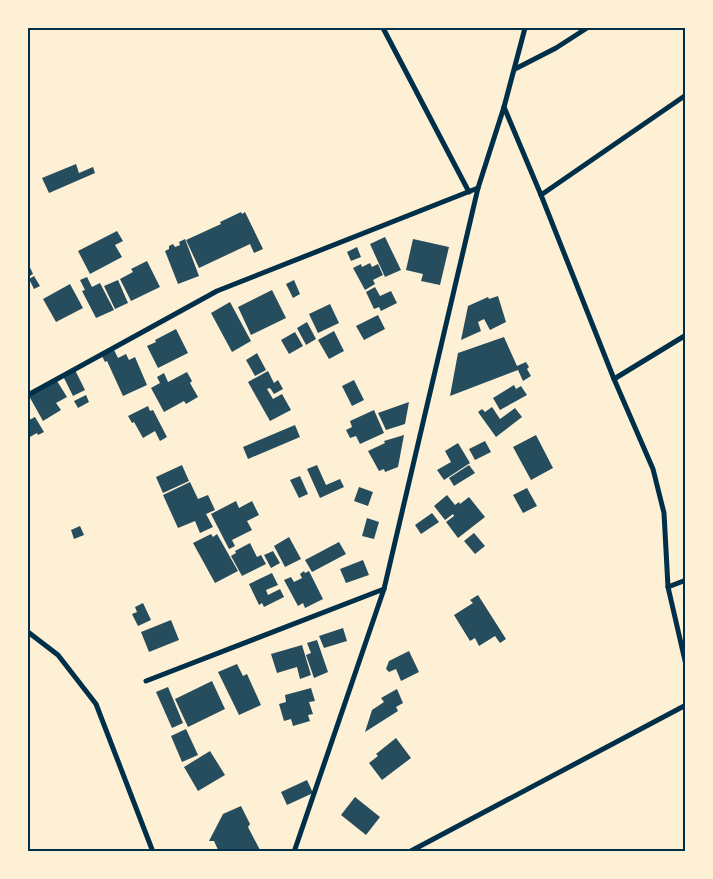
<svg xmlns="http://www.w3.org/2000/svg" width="713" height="879" viewBox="0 0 713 879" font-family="Roboto,sans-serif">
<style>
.building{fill:#264d5e}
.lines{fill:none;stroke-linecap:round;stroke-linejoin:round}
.minor{stroke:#003049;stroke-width:5}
.neatline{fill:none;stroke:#003049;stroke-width:2}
</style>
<rect width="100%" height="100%" fill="#fdf0d5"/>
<g class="building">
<path d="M 76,164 L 79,173 L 93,167 L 95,173 L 49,193 L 42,178 Z"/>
<path d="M 241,212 L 242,214 L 245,212 L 263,249 L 254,253 L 250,244 L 199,268 L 186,240 L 221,224 L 220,222 Z"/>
<path d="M 117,231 L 123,241 L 115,245 L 122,257 L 90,274 L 78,251 Z"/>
<path d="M 385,237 L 401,270 L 385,277 L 370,244 Z"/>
<path d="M 185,239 L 199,276 L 178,284 L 165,251 L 169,249 L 169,246 L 173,244 L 175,247 L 180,245 L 179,242 Z"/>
<path d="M 413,239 L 449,247 L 440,285 L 421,281 L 423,274 L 406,270 Z"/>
<path d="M 357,247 L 361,257 L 351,261 L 347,252 Z"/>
<path d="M 147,261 L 160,287 L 131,301 L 120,279 L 133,272 L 131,269 Z"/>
<path d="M 28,263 L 33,274 L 28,277 Z"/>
<path d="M 370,263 L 372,267 L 378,264 L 383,275 L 373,280 L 375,284 L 365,290 L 353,268 L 361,264 L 362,267 Z"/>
<path d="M 34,276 L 40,286 L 34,289 L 29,279 Z"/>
<path d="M 87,277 L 92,287 L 100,283 L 114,310 L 96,318 L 82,291 L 85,290 L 80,280 Z"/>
<path d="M 118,280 L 128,303 L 115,309 L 104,286 Z"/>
<path d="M 294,280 L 300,294 L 293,298 L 286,284 Z"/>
<path d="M 70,284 L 83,308 L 56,322 L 43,299 Z"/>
<path d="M 375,287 L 380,296 L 391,291 L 397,303 L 381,311 L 379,307 L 374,309 L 366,292 Z"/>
<path d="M 272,290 L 286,318 L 251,335 L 238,307 Z"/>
<path d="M 498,296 L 506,322 L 490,330 L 484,319 L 478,322 L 481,331 L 461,340 L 468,306 L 488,297 L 489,299 Z"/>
<path d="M 230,302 L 251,341 L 232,352 L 211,313 Z"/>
<path d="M 330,304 L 339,323 L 318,333 L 309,314 Z"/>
<path d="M 378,315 L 385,329 L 364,340 L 356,326 Z"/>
<path d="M 307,322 L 316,339 L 306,345 L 297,328 Z"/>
<path d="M 176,329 L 188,353 L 158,368 L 147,346 L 156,342 L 155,340 Z"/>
<path d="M 334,331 L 344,351 L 329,359 L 318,340 Z"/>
<path d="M 295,332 L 303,346 L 289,354 L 281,340 Z"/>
<path d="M 504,337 L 517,366 L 526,362 L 529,367 L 527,369 L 531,376 L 523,381 L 518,370 L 450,396 L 458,353 Z"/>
<path d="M 114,350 L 118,358 L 126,354 L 129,360 L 135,357 L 147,385 L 123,396 L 107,361 L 105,362 L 102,356 Z"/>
<path d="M 257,353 L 266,370 L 255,376 L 246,360 Z"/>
<path d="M 75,370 L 85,390 L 73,396 L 63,376 Z"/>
<path d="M 268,371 L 274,383 L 278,380 L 283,389 L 274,394 L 270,388 L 267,389 L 273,399 L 282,394 L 291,410 L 270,421 L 248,382 Z"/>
<path d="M 187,372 L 192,381 L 190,383 L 198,397 L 186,404 L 184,401 L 164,412 L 151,388 L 160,383 L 157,377 L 164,373 L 168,382 Z"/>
<path d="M 354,380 L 364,400 L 352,406 L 342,386 Z"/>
<path d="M 57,381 L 67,397 L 56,403 L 61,410 L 43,421 L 29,396 Z"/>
<path d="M 514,385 L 516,389 L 521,386 L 527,395 L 500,410 L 493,398 Z"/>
<path d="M 86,395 L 89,402 L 78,408 L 74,401 Z"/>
<path d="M 409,402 L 405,424 L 386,430 L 378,413 Z"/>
<path d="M 148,406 L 150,411 L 153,410 L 167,437 L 160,441 L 155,431 L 143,438 L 134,422 L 132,423 L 128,416 Z"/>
<path d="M 492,407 L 500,419 L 515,408 L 522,417 L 496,437 L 478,412 L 482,409 L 485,412 Z"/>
<path d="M 374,410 L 384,433 L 360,444 L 356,436 L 350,438 L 346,430 L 352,427 L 350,421 Z"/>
<path d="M 28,417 L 29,420 L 35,417 L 44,432 L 38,435 L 37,433 L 28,438 Z"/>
<path d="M 295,425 L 300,437 L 248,459 L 243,447 Z"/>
<path d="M 404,435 L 398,467 L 385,472 L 384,469 L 379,471 L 368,451 L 385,443 L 384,441 Z"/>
<path d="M 536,435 L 553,468 L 531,480 L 513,447 Z"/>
<path d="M 485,441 L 491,452 L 475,460 L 469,449 Z"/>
<path d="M 458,443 L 470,463 L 444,480 L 437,470 L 451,462 L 445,451 Z"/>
<path d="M 182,465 L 189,481 L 163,493 L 156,477 Z"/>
<path d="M 317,465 L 326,485 L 340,479 L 344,487 L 320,498 L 307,469 Z"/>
<path d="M 469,465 L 475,473 L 454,486 L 449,478 Z"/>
<path d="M 300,476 L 308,494 L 299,498 L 290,480 Z"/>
<path d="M 190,482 L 198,499 L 208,495 L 215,510 L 206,514 L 213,527 L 200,533 L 195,521 L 178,528 L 163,495 Z"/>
<path d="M 359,487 L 373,492 L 368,506 L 354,501 Z"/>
<path d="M 527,488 L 537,506 L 523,513 L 513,495 Z"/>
<path d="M 447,495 L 455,505 L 459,502 L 460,504 L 469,497 L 485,517 L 458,538 L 446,522 L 454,516 L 453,514 L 445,520 L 434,506 Z"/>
<path d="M 236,501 L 239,508 L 252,501 L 259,515 L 247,521 L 252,530 L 232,540 L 235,546 L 229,549 L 211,514 Z"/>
<path d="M 432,513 L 439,522 L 421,534 L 415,525 Z"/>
<path d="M 367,518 L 379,522 L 374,539 L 362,536 Z"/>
<path d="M 80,526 L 84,535 L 74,539 L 71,530 Z"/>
<path d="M 474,533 L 485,546 L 475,554 L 464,541 Z"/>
<path d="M 211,534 L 213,537 L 217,534 L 238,571 L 215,583 L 193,543 Z"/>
<path d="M 289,537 L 301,559 L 285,567 L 274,546 Z"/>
<path d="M 339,542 L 346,554 L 312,572 L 305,560 Z"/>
<path d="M 250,543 L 257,557 L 261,555 L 266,564 L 242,576 L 231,556 L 236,553 L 235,551 Z"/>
<path d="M 273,551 L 280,563 L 271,568 L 264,555 Z"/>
<path d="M 363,560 L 369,575 L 346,583 L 340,569 Z"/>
<path d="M 304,571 L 305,573 L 309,571 L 323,599 L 305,608 L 303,603 L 298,606 L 284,580 L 291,577 L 294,582 L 302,578 L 300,574 Z"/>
<path d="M 272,573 L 278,585 L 266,590 L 268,595 L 280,589 L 284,597 L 264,607 L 262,603 L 259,605 L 249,584 Z"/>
<path d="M 478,595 L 506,639 L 500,643 L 495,636 L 479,646 L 475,638 L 470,641 L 454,615 L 473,603 L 470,600 Z"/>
<path d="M 143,603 L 151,620 L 138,626 L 132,614 L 137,612 L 135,607 Z"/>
<path d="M 171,620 L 179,640 L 149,652 L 141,632 Z"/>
<path d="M 343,628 L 347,641 L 324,648 L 319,636 Z"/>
<path d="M 317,640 L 328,672 L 314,678 L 306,655 L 311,653 L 307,643 Z"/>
<path d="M 302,645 L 311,675 L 300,679 L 297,667 L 277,673 L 271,654 Z"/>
<path d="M 409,651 L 419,672 L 401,681 L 396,669 L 389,672 L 386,669 L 389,661 Z"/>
<path d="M 237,664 L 243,676 L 247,674 L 261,705 L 239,715 L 218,672 Z"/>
<path d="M 212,681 L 225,709 L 188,727 L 175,699 Z"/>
<path d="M 168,687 L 183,723 L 172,728 L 156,692 Z"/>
<path d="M 311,688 L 315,701 L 309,702 L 313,714 L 308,715 L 310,721 L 293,726 L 291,719 L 284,721 L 279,704 L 286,702 L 285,695 Z"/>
<path d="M 397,689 L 403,703 L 396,707 L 398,711 L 365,732 L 372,710 L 384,702 L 381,698 Z"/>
<path d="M 186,729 L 198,755 L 182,762 L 171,736 Z"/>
<path d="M 396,738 L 411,758 L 382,780 L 369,763 L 378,756 L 376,754 Z"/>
<path d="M 210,751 L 225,775 L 198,791 L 184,767 Z"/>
<path d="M 307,780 L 313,793 L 287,805 L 281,792 Z"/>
<path d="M 355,797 L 380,817 L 366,835 L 341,815 Z"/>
<path d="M 241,806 L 250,824 L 248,827 L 261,852 L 219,852 L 214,841 L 209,841 L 223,814 Z"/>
</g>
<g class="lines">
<g class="minor">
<path d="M 383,28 L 469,192"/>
<path d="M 515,69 L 556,48 L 587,28"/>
<path d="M 504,107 L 541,195 L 614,379 L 653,469 L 664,513 L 668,587 L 686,665"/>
<path d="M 541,195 L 686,95"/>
<path d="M 614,379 L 686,335"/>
<path d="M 28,395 L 217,291 L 478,188"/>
<path d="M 668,587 L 686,580"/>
<path d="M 28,632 L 58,655 L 96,704 L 153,852"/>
<path d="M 146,681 L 384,589"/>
<path d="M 294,852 L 384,589 L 478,188 L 504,107 L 525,28"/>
<path d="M 409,852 L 686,705"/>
</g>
</g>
<rect width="713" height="879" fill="none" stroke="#fdf0d5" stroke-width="58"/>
<rect x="29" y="29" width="655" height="821" class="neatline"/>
</svg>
